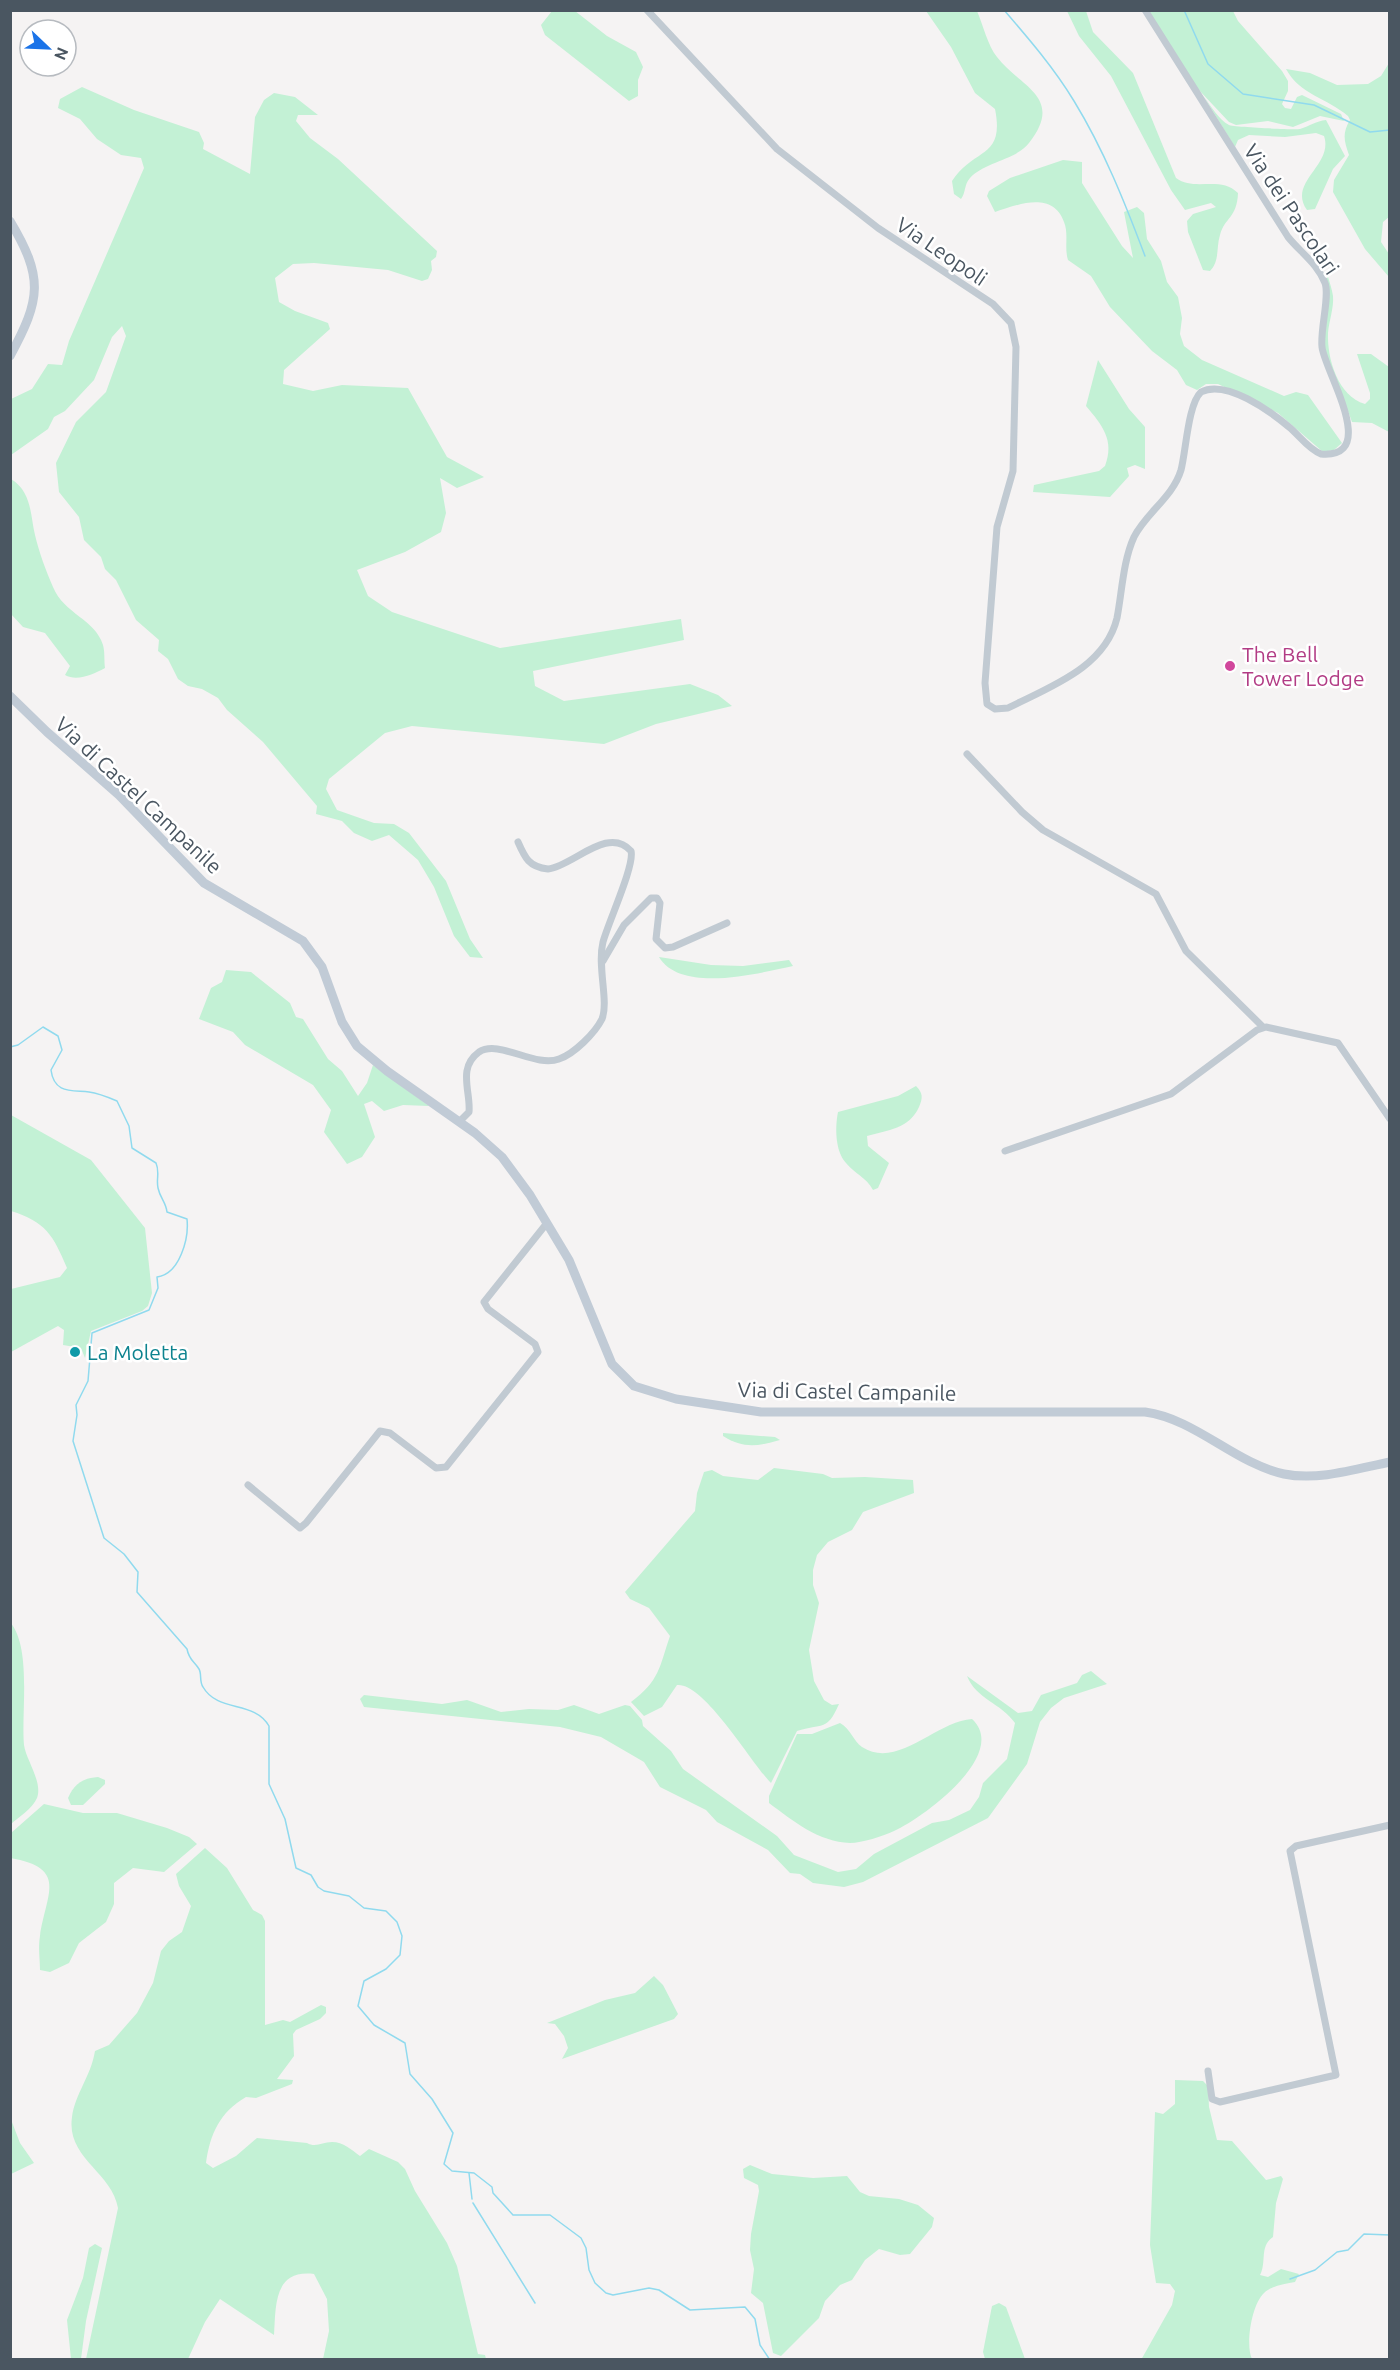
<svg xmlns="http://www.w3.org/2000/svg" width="1400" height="2370" viewBox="0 0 1400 2370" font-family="Ubuntu,sans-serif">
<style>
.green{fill:#c3f1d5}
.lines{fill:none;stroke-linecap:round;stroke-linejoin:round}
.stream{stroke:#90daee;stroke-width:1.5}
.street{stroke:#c1cad2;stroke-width:7}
.secondary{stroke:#c1cbd6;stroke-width:9}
.hotel-dot{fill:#d1479c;stroke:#fff;stroke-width:2}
.culture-dot{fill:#0f9aa8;stroke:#fff;stroke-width:2}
.labels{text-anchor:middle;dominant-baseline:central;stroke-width:5;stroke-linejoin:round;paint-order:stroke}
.street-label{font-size:21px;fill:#4a5661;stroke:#fff}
.hotel-label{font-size:21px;fill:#b23c85;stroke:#fff;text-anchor:start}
.culture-label{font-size:21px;fill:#0d838f;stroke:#fff;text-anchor:start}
</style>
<rect width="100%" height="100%" fill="#f5f3f3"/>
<g class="green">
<path d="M 552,11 L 575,11 L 607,36 L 636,52 L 643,67 L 638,80 L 638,96 L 629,101 L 545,35 L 541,25 Z"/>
<path d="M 926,11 L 977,11 C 983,25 988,46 997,57 C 1020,87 1065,97 1029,143 C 1016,160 984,162 970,178 C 964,184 966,193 961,199 L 954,194 L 952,181 C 974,147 1005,159 995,109 L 975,93 L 951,47 Z"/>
<path d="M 1067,11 L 1086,11 L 1093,32 L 1133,73 L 1176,178 C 1195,192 1220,175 1238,193 C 1237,218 1225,217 1220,235 C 1216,247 1220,261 1210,271 L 1203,270 L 1188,232 L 1187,221 L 1193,214 L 1216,207 L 1211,203 L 1185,210 L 1171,190 L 1111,76 L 1079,36 Z"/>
<path d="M 1147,11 L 1233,11 L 1238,21 L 1282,71 L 1288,81 L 1288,91 L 1282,104 L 1285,108 L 1291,109 L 1297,97 L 1302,95 L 1341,114 L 1344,121 L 1320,116 L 1293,127 L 1268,121 L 1236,125 L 1229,122 L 1198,89 Z"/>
<path d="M 1389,63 L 1390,216 L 1383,222 L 1381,242 L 1389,254 L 1389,277 L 1365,249 L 1333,192 L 1334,180 L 1349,155 C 1344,141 1342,133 1350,120 L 1348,116 C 1327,98 1300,95 1286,69 L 1310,73 L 1337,85 L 1368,84 L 1381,76 Z"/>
<path d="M 82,87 L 134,110 L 199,132 L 204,143 L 203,149 L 250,174 L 255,117 L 264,100 L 274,93 L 295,97 L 318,115 L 298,115 L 296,121 L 310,138 L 338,159 L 437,251 L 436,257 L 431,261 L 432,270 L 428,279 L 422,281 L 388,270 L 314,263 L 293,264 L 275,278 L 279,302 L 295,311 L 328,323 L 330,329 L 284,370 L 283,384 L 313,391 L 342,385 L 408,388 L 447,457 L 484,477 L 457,488 L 440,478 L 446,513 L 441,532 L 405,552 L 357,570 L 368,596 L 392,612 L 500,648 L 681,619 L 684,640 L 533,671 L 535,686 L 564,701 L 690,684 L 718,695 L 732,706 L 656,724 L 604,744 L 412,726 L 385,733 L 329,779 L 326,789 L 337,810 L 374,823 L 394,824 L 409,833 L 446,881 L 470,939 L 483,958 L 470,957 L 454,936 L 434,887 L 418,860 L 389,835 L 372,841 L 354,833 L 342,821 L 316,814 L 317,806 L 263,742 L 227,710 L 218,698 L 202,689 L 188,686 L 178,679 L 168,659 L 158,651 L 159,640 L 136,620 L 116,580 L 105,569 L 101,557 L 84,540 L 79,517 L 59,492 L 56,463 L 76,422 L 106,392 L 126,336 L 122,326 L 112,337 L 94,380 L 65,411 L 54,417 L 48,429 L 11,455 L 11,399 L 32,389 L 48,364 L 62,365 L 69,341 L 144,168 L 141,158 L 121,155 L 97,139 L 80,119 L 58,108 L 60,99 Z"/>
<path d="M 1204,97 C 1211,106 1219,120 1229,125 C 1233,127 1295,130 1300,129 C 1310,126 1316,121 1326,120 L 1345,156 L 1333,169 L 1315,209 L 1307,210 C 1287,182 1334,165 1324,136 L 1316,133 L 1285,137 L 1249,135 L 1238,140 L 1235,147 Z"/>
<path d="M 1063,160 L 1082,162 L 1082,183 L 1122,246 L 1133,258 L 1124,212 L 1137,207 L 1144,213 L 1147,239 L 1161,261 L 1167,282 L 1178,297 L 1182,318 L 1180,334 L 1184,346 L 1202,360 L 1284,396 L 1296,392 L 1308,395 L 1342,443 L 1334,450 L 1323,452 L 1278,413 L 1218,384 L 1206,384 L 1197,390 L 1186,385 L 1177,370 L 1152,351 L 1110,307 L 1091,276 L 1068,260 C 1064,248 1069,234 1064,222 C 1053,191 1019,204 995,212 L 987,196 L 989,191 L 1010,178 Z"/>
<path d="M 1328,277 C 1330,283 1332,290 1333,296 C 1334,308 1329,321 1328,333 C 1327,359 1338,396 1365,404 L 1370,399 L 1370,393 L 1357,354 L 1371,354 L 1389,367 L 1389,432 L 1372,423 L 1352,422 C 1345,400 1330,380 1326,357 C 1321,330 1333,305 1325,279 Z"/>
<path d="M 1098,360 L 1129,409 L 1145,427 L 1145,469 L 1135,465 L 1127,468 L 1129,476 L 1110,497 L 1033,492 L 1034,485 L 1099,471 L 1105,466 C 1115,440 1102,425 1086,406 Z"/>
<path d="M 11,479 C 32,492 30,514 35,535 C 39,552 46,571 53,587 C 64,614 95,619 103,645 C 105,652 104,661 105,668 C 94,674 77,682 65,675 L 70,666 L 45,633 L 23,627 L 11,614 Z"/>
<path d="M 659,957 L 711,965 L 743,966 L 789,960 L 793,966 C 759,973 681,994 659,957 Z"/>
<path d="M 226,970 L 251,972 L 290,1003 L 296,1017 L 303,1019 L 328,1059 L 342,1071 L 358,1096 L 367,1083 L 373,1065 L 429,1106 L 403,1105 L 384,1111 L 372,1101 L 364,1104 L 375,1137 L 362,1157 L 347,1164 L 324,1132 L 331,1110 L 313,1085 L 245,1045 L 233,1032 L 199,1019 L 211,988 L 222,982 Z"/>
<path d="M 916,1086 C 923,1093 923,1098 919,1107 C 909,1129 888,1130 867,1136 L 868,1146 L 889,1163 L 878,1188 L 873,1190 C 866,1177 855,1174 846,1163 C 835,1151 835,1127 838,1112 L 898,1096 Z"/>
<path d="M 11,1115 L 91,1160 L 145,1228 L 152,1293 L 148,1306 L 142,1311 L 91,1331 L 85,1358 L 81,1348 L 63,1345 L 64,1330 L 58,1326 L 11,1352 L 11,1289 L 60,1277 L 67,1268 C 53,1235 46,1222 11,1211 Z"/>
<path d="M 723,1433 L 775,1437 L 780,1440 C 759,1446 743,1449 723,1436 Z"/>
<path d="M 774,1468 L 823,1474 L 832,1478 L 865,1477 L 913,1480 L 914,1493 L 863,1512 L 852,1530 L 828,1542 L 817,1555 L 813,1570 L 813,1585 L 819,1603 L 809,1650 L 814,1681 L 824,1700 L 832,1705 L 839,1704 C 827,1732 822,1723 797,1731 L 771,1783 C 752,1764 704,1682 677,1685 L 662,1707 L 644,1716 L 631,1702 C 660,1680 659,1668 670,1636 L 649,1608 L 630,1599 L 625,1592 L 695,1511 L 697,1493 L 704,1472 L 712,1470 L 723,1476 L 758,1480 Z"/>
<path d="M 10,1622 C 32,1648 21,1712 24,1745 C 26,1760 43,1782 37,1798 C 32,1809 19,1817 11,1824 Z"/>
<path d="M 1091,1671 L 1107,1684 L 1064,1698 L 1051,1708 L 1040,1722 L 1027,1764 L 988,1818 L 863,1882 L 844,1887 L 813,1883 L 800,1874 L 790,1873 L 768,1850 L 717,1822 L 706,1810 L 660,1787 L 644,1762 L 601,1737 L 560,1727 L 364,1707 L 360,1699 L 364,1695 L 442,1704 L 467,1700 L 501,1712 L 529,1709 L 558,1710 L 574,1705 L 599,1714 L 625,1705 L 630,1706 L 642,1720 L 643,1726 L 671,1751 L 683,1769 L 777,1836 L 794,1855 L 838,1872 L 856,1869 L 874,1854 L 932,1823 L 949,1820 L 970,1810 L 979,1797 L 983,1783 L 1007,1759 L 1015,1723 C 1001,1703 976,1699 967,1676 L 1018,1713 L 1032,1711 L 1041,1695 L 1077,1683 L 1082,1675 Z"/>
<path d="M 972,1719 C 1010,1754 923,1818 894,1831 C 883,1836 862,1843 850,1843 C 819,1842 793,1821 769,1803 L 769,1796 L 797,1734 L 812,1734 L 840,1723 C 851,1729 853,1741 862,1747 C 898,1770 936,1721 972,1719 Z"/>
<path d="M 98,1777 L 105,1780 L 105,1784 L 83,1805 L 71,1805 L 68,1798 C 74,1784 83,1778 98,1777 Z"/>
<path d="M 44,1804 L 83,1813 L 117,1813 L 167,1828 L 189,1837 L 197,1844 L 164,1872 L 133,1868 L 114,1883 L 114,1904 L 106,1922 L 79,1943 L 69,1963 L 50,1972 L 40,1970 C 40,1959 38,1947 40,1936 C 46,1894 69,1868 10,1858 L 11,1833 Z"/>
<path d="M 205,1848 L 227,1868 L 253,1910 L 262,1915 L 265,1921 L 265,2025 L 283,2020 L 290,2022 L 321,2005 L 326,2007 L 326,2013 L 320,2019 L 296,2030 L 293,2034 L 294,2056 L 277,2079 L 293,2080 L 292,2084 L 256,2098 L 246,2097 C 220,2112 210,2134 206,2163 L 213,2168 L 236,2156 L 257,2138 L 307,2143 C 316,2148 322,2142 332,2142 C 343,2142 352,2150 360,2156 L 369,2149 L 398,2162 L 405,2169 L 415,2191 L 447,2243 L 457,2266 L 478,2354 L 485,2355 L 486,2359 L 323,2359 L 329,2331 L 327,2299 L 314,2274 C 273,2269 276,2307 274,2335 L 220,2299 L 205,2322 L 188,2359 L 86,2359 L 118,2208 C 112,2172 66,2158 72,2117 C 75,2094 91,2076 95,2051 L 109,2045 L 137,2013 L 153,1983 L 161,1951 L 169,1941 L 182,1932 L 191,1906 L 179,1886 L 176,1874 Z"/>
<path d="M 654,1976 L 663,1985 L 678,2014 L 674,2019 L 562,2059 L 568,2048 L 564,2036 L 555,2024 L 547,2023 L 605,2000 L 635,1993 Z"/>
<path d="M 1175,2080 L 1203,2081 L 1208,2086 L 1209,2107 L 1217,2140 L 1232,2141 L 1266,2180 L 1281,2176 L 1283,2179 L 1276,2203 L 1273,2237 C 1259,2246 1267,2262 1260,2275 L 1268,2277 L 1281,2269 L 1299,2274 L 1295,2282 C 1285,2284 1273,2285 1264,2293 C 1252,2304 1245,2344 1252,2359 L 1141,2360 L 1172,2305 L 1175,2291 L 1170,2284 L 1156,2283 L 1150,2245 L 1155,2112 L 1163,2114 L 1175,2104 Z"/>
<path d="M 10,2117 L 20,2143 L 34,2163 L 11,2174 Z"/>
<path d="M 750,2165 L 772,2174 L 813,2178 L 847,2176 L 860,2192 L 869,2196 L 899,2199 L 918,2205 L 934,2218 L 932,2227 L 910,2254 L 900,2255 L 879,2249 L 865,2260 L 852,2280 L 840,2285 L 825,2301 L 819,2318 L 781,2356 L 773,2353 L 763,2303 L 751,2293 L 754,2269 L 750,2250 L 751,2234 L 759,2191 L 758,2185 L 744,2178 L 743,2169 Z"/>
<path d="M 95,2244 L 102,2248 L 86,2321 L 81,2359 L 71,2359 L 67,2320 L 83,2278 L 89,2248 Z"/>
<path d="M 999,2303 L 1006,2307 L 1025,2359 L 985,2359 L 983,2352 L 992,2306 Z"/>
</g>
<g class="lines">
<g class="stream">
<path d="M 1004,10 C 1029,39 1054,68 1074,101 C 1104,150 1125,203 1145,256"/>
<path d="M 1184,10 L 1208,64 L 1243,94 L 1314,105 L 1370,132 L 1390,130"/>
<path d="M 10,1047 L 18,1045 L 43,1027 L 58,1036 L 62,1050 L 51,1070 C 54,1094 72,1090 89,1092 C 97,1093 110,1098 117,1101 L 129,1126 L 132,1148 L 156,1163 C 160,1172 156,1179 158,1188 C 160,1198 166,1202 167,1212 L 187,1219 C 189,1238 180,1274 157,1277 L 158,1288 L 149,1310 L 92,1333 L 88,1381 L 76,1405 L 77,1415 L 73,1441 L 104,1538 L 124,1554 L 138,1572 L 137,1592 L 187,1649 C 189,1660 194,1661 199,1669 C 202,1674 199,1681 203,1687 C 218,1713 254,1700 269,1726 L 269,1784 L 285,1819 L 296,1868 L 311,1875 L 318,1887 L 324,1891 L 349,1896 L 364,1908 L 386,1911 L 397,1922 L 402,1936 L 400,1955 L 386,1969 L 364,1981 L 358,2006 L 374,2025 L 405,2043 L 410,2074 L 432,2099 L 453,2133 L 444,2164 L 452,2171 L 474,2173 L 492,2187 L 493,2193 L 513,2215 L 550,2215 L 581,2238 L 586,2248 L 589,2270 L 595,2283 L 606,2293 L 613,2295 L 649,2288 L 659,2290 L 690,2310 L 745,2307 L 755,2319 L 760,2345 L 770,2360"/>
<path d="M 469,2173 L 472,2199"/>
<path d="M 473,2203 L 535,2303"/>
<path d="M 1290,2279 L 1315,2270 L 1337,2252 L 1348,2250 L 1364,2234 L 1390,2235"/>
</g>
<g class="street">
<path d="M 647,10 L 777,149 L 878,228 L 993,304 L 1011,323 L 1016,347 L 1013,471 L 997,527 L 985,683 L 987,704 L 995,709 L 1008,708 C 1049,687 1105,668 1117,618 C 1122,592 1123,561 1134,537 C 1146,513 1173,497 1181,470 C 1186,451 1188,404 1201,392 C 1226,379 1270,411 1289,427 C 1299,435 1308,449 1321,454 C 1381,459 1324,370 1322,347 C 1320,329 1330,296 1325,283 C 1318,264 1300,252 1288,237 L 1145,10"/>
<path d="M 967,754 L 1022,812 L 1043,830 L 1156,894 L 1186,951 L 1263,1027"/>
<path d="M 603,961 L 624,925 L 651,898 L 657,898 L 660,903 L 656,939 L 665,948 L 673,947 L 727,923"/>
<path d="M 459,1122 L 469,1112 C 471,1092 457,1068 479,1052 C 499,1039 535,1068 559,1059 C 574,1054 595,1033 602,1019 C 609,1001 597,967 603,942 C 608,923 635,865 631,851 C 608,825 573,866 548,869 C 529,867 525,858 518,842"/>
<path d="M 1005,1151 L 1171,1094 L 1257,1030 L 1266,1027 L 1338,1043 L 1390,1119"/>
<path d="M 248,1485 L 300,1528 L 306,1523 L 380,1431 L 390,1433 L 436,1468 L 446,1467 L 538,1352 L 535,1344 L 488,1309 L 484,1302 L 547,1223"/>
<path d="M 1208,2071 L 1212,2099 L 1220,2102 L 1336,2075 L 1290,1851 L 1296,1846 L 1390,1825"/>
</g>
<g class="secondary">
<path d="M 10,221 C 44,278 41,299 10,356"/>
<path d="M 10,696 L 47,732 L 119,795 L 204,883 L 303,941 L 322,967 L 342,1022 L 357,1046 L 387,1071 L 475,1133 L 502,1157 L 530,1195 L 569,1260 L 612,1364 L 634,1386 L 676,1399 L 761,1412 L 1145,1412 C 1196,1419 1234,1463 1284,1474 C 1318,1481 1356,1469 1390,1462"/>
</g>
</g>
<circle class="hotel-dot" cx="1230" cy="666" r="6"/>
<circle class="culture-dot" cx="75" cy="1352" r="6"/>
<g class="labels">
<g class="street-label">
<text transform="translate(1292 209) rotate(56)">Via dei Pascolari</text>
<text transform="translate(942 251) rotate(34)">Via Leopoli</text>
<text transform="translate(139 795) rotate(43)">Via di Castel Campanile</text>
<text transform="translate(847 1391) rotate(1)">Via di Castel Campanile</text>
</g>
<g class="hotel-label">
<text x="1242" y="654">The Bell<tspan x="1242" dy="24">Tower Lodge</tspan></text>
</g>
<g class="culture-label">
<text x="87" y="1352">La Moletta</text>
</g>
</g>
<rect width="1400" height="2370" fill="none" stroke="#4a5661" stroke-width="24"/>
<g transform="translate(48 48) rotate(113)"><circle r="28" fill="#ffffff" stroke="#b7bbc0" stroke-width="1.5"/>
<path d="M0-4.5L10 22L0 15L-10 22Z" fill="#1a73e8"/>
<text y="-9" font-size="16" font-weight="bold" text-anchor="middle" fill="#4a5661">N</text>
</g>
</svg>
